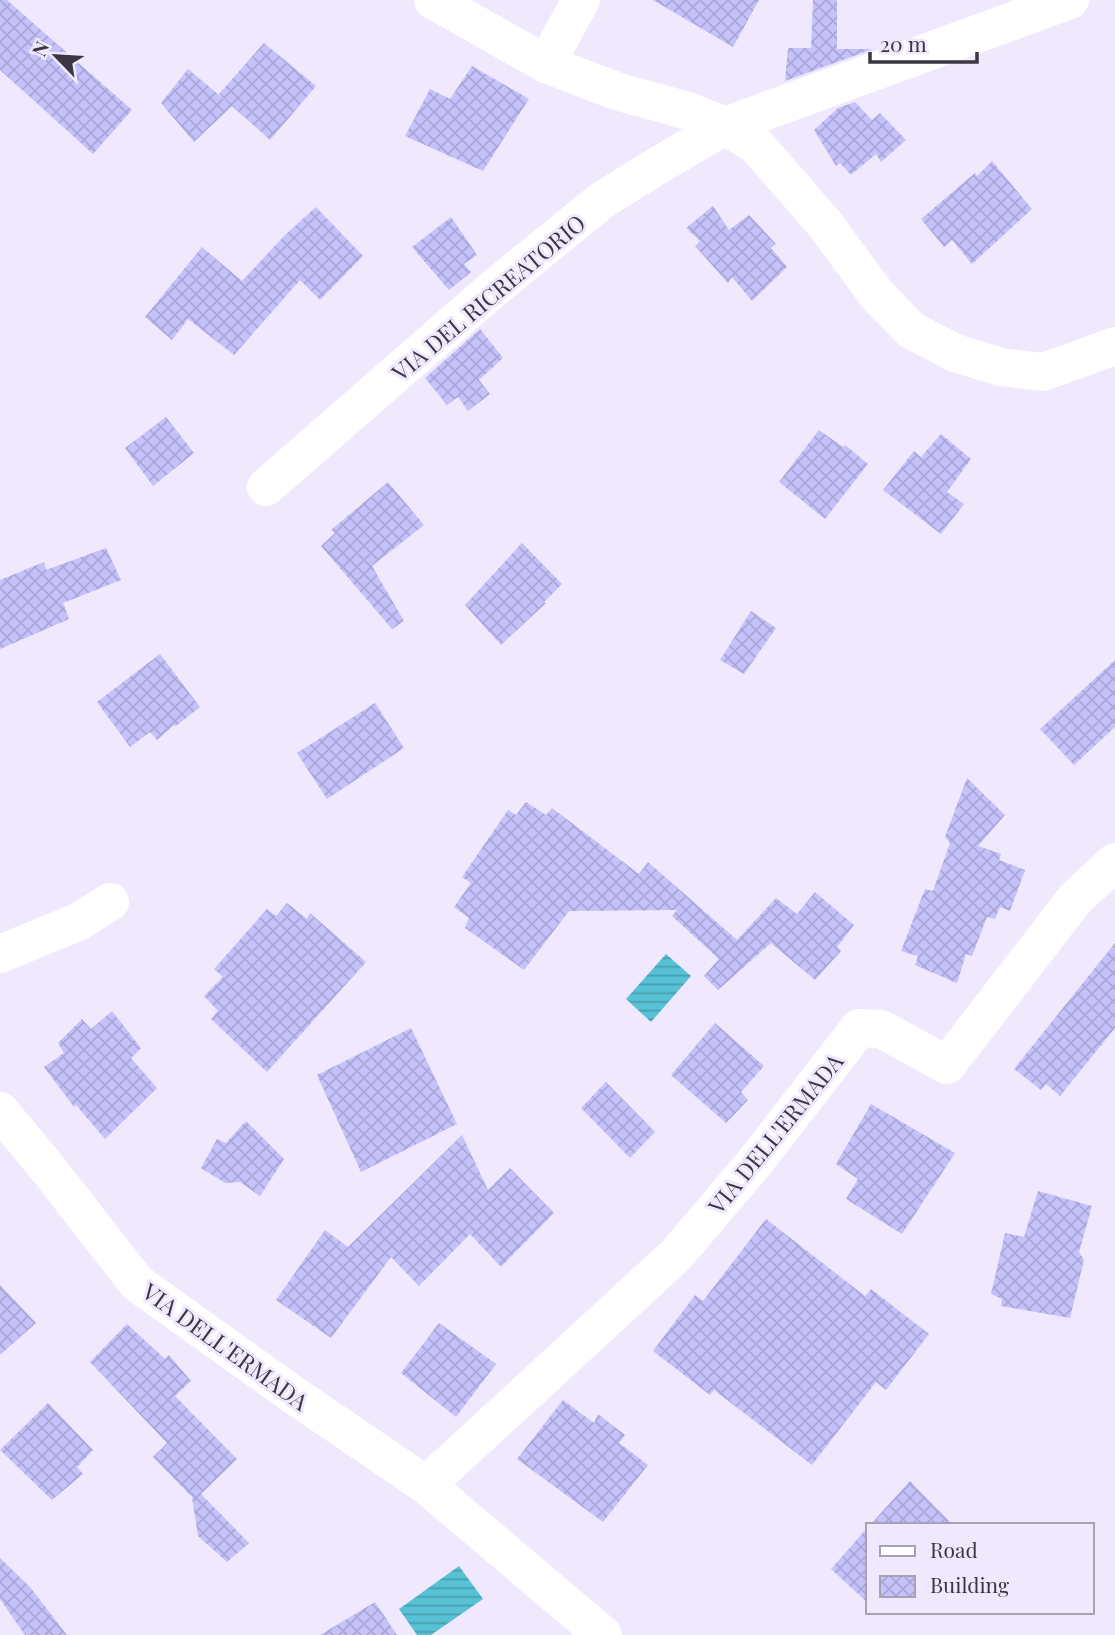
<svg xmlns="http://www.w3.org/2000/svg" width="1115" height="1635" viewBox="0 0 1115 1635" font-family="'Playfair Display',serif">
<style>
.water{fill:url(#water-rules)}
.building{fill:url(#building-cross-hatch)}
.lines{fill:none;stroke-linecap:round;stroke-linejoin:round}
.minor{stroke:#fff;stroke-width:38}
.labels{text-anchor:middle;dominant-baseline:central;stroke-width:6;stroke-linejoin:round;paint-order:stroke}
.street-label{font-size:23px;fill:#3b3644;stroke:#f0e8fd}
</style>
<defs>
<pattern id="water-rules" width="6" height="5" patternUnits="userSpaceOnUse" patternTransform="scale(1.75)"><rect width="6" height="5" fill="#57c1d5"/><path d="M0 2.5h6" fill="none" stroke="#499eae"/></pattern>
<pattern id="building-cross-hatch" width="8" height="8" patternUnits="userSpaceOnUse" patternTransform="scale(1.75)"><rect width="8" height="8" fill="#c5c1fb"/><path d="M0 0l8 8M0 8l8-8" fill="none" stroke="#aaa6d8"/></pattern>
</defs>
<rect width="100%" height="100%" fill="#f0e8fd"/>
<g class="water">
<path d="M 666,954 L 691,976 L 651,1022 L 626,999 Z"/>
<path d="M 459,1566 L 483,1599 L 431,1635 L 417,1635 L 399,1609 Z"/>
</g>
<g class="building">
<path d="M 0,0 L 7,0 L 132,110 L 93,154 L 0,70 Z"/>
<path d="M 653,0 L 759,0 L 733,47 Z"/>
<path d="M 813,0 L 837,0 L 837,49 L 873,49 L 785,81 L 788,48 L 811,48 Z"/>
<path d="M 264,43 L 316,86 L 270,140 L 232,106 L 194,142 L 161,103 L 188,69 L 231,105 L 219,94 Z"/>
<path d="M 472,66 L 529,99 L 483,171 L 405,136 L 430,89 L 450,99 Z"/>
<path d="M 855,102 L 872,120 L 880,113 L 906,140 L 881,162 L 876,154 L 851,175 L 840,163 L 836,166 L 814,130 L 838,108 Z"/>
<path d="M 992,161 L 1032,209 L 972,264 L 952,240 L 944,247 L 921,219 L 975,173 L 977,176 Z"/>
<path d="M 713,206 L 729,230 L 749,215 L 776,244 L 771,248 L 787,267 L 752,301 L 732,277 L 728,283 L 695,246 L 700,241 L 686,228 Z"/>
<path d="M 316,207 L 363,256 L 320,300 L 300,280 L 234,355 L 188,319 L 172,340 L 145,317 L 202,247 L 242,281 L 285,235 Z"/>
<path d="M 451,217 L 477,255 L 464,264 L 471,272 L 449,290 L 412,247 Z"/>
<path d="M 480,329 L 503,358 L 479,380 L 490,394 L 468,411 L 458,397 L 447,405 L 425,378 Z"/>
<path d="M 166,417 L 194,453 L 153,486 L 125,448 Z"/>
<path d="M 819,430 L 843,447 L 845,445 L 868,464 L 825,519 L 779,482 Z"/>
<path d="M 941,434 L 971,459 L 947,492 L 964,504 L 941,534 L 883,490 L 914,451 L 921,457 Z"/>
<path d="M 388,482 L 424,525 L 372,566 L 404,621 L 392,629 L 321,546 L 335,533 L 331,530 Z"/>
<path d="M 522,543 L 562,584 L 544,602 L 546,603 L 501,645 L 465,605 Z"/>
<path d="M 106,548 L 121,580 L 63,603 L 69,619 L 0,649 L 0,580 L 44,562 L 46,570 Z"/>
<path d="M 751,611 L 776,628 L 744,674 L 720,660 Z"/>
<path d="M 160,654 L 200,707 L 176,726 L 174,725 L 157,740 L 150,732 L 130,747 L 97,702 Z"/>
<path d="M 1115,660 L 1115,727 L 1074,765 L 1040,729 Z"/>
<path d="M 375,703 L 404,748 L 327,799 L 297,753 Z"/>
<path d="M 967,778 L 1005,815 L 978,846 L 1001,854 L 999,860 L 1025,870 L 1010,911 L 1000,907 L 995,919 L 987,917 L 972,956 L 966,954 L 957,983 L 915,965 L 918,956 L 901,951 L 925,889 L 933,891 L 950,843 L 945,837 Z"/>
<path d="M 526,802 L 546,815 L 552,808 L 639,874 L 648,862 L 737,940 L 776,898 L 797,914 L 815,892 L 854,925 L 837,947 L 841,951 L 815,980 L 771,943 L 718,990 L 704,976 L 719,959 L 672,916 L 677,910 L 569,911 L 524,970 L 465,928 L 469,918 L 454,907 L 471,883 L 462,877 L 508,810 L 516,815 Z"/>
<path d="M 287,903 L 307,919 L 310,913 L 366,962 L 267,1072 L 211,1019 L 218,1011 L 204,996 L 223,977 L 214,969 L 267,909 L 276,916 Z"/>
<path d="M 1115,943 L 1115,1028 L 1060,1096 L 1046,1084 L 1041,1090 L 1014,1069 Z"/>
<path d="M 112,1011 L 141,1048 L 131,1058 L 157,1088 L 105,1139 L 76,1105 L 74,1107 L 44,1067 L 64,1053 L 58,1043 L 82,1019 L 91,1029 Z"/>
<path d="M 715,1023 L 764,1066 L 741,1092 L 748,1100 L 726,1123 L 671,1075 Z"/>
<path d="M 411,1028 L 457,1124 L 361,1172 L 317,1075 Z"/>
<path d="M 606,1082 L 655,1132 L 630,1158 L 581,1108 Z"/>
<path d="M 871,1104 L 955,1153 L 902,1234 L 846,1199 L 858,1179 L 836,1164 Z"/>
<path d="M 246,1121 L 284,1159 L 260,1196 L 240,1182 L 225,1183 L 201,1168 L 217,1139 L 226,1143 Z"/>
<path d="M 462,1135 L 488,1190 L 510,1168 L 554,1213 L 501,1267 L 470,1234 L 419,1286 L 391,1257 L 331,1338 L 276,1300 L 325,1230 L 348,1247 Z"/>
<path d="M 1038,1191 L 1092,1206 L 1079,1252 L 1084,1260 L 1070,1318 L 1001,1306 L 1002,1299 L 991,1294 L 1005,1233 L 1024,1237 Z"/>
<path d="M 766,1219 L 865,1296 L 871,1289 L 929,1334 L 886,1390 L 876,1382 L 812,1465 L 714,1390 L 710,1395 L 653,1351 L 695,1295 L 703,1301 Z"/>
<path d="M 0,1285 L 36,1323 L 0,1355 Z"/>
<path d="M 439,1323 L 496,1364 L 456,1417 L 401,1373 Z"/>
<path d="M 127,1324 L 165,1359 L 169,1355 L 191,1381 L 175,1396 L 237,1459 L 201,1494 L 249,1543 L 227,1562 L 198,1536 L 192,1497 L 153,1457 L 167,1443 L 90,1362 Z"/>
<path d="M 563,1400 L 594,1423 L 598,1414 L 625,1435 L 619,1443 L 648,1465 L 603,1522 L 517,1459 Z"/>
<path d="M 48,1403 L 93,1450 L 77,1467 L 83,1474 L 52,1500 L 0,1450 Z"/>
<path d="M 910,1481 L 953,1525 L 870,1525 Z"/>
<path d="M 868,1527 L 868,1603 L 831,1569 Z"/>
<path d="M 0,1558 L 30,1587 L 67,1635 L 25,1635 L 0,1599 Z"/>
<path d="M 375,1602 L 397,1635 L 320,1635 Z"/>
</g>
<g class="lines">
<g class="minor">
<path d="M 433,0 L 546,64 L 619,92 L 685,110 L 725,126 L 756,145 L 824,223 L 877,295 L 911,330 L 955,353 L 1001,367 L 1043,372 L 1115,346"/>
<path d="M 546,64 L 581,0"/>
<path d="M 266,487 L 493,289 L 601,201 L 652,169 L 725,126 L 1070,0"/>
<path d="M 0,954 L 78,922 L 110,902"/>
<path d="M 0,1111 L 49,1170 L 137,1283 L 295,1396 L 426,1485 L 603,1635"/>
<path d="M 426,1485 L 676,1255 L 755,1162 L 859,1028 L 881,1029 L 947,1065 L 1075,899 L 1115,862"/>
</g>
</g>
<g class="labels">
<g class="street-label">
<text transform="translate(488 297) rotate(-40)">VIA DEL RICREATORIO</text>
<text transform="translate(775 1133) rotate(-51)">VIA DELL'ERMADA</text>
<text transform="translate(226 1346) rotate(36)">VIA DELL'ERMADA</text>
</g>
</g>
<rect x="866" y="1523" width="228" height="91" fill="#f0e8fd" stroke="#a8a1b3" stroke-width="2"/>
<rect x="880" y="1546" width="35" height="10" fill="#ffffff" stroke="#a8a1b3" stroke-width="2"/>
<text x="930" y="1558" font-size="21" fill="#3b3644">Road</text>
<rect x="880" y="1576" width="35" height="21" fill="url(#building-cross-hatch)" stroke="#a8a1b3" stroke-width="2"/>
<text x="930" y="1593" font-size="21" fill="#3b3644">Building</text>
<g transform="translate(56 56) rotate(295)" stroke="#f0e8fd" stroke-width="5" paint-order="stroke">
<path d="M0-5L12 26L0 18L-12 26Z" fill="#3b3644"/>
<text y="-10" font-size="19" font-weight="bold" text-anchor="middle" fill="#3b3644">N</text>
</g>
<path d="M870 52v10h107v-10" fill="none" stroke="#3b3644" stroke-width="3.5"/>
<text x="880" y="52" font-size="21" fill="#3b3644" stroke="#f0e8fd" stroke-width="5" paint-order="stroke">20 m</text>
</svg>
